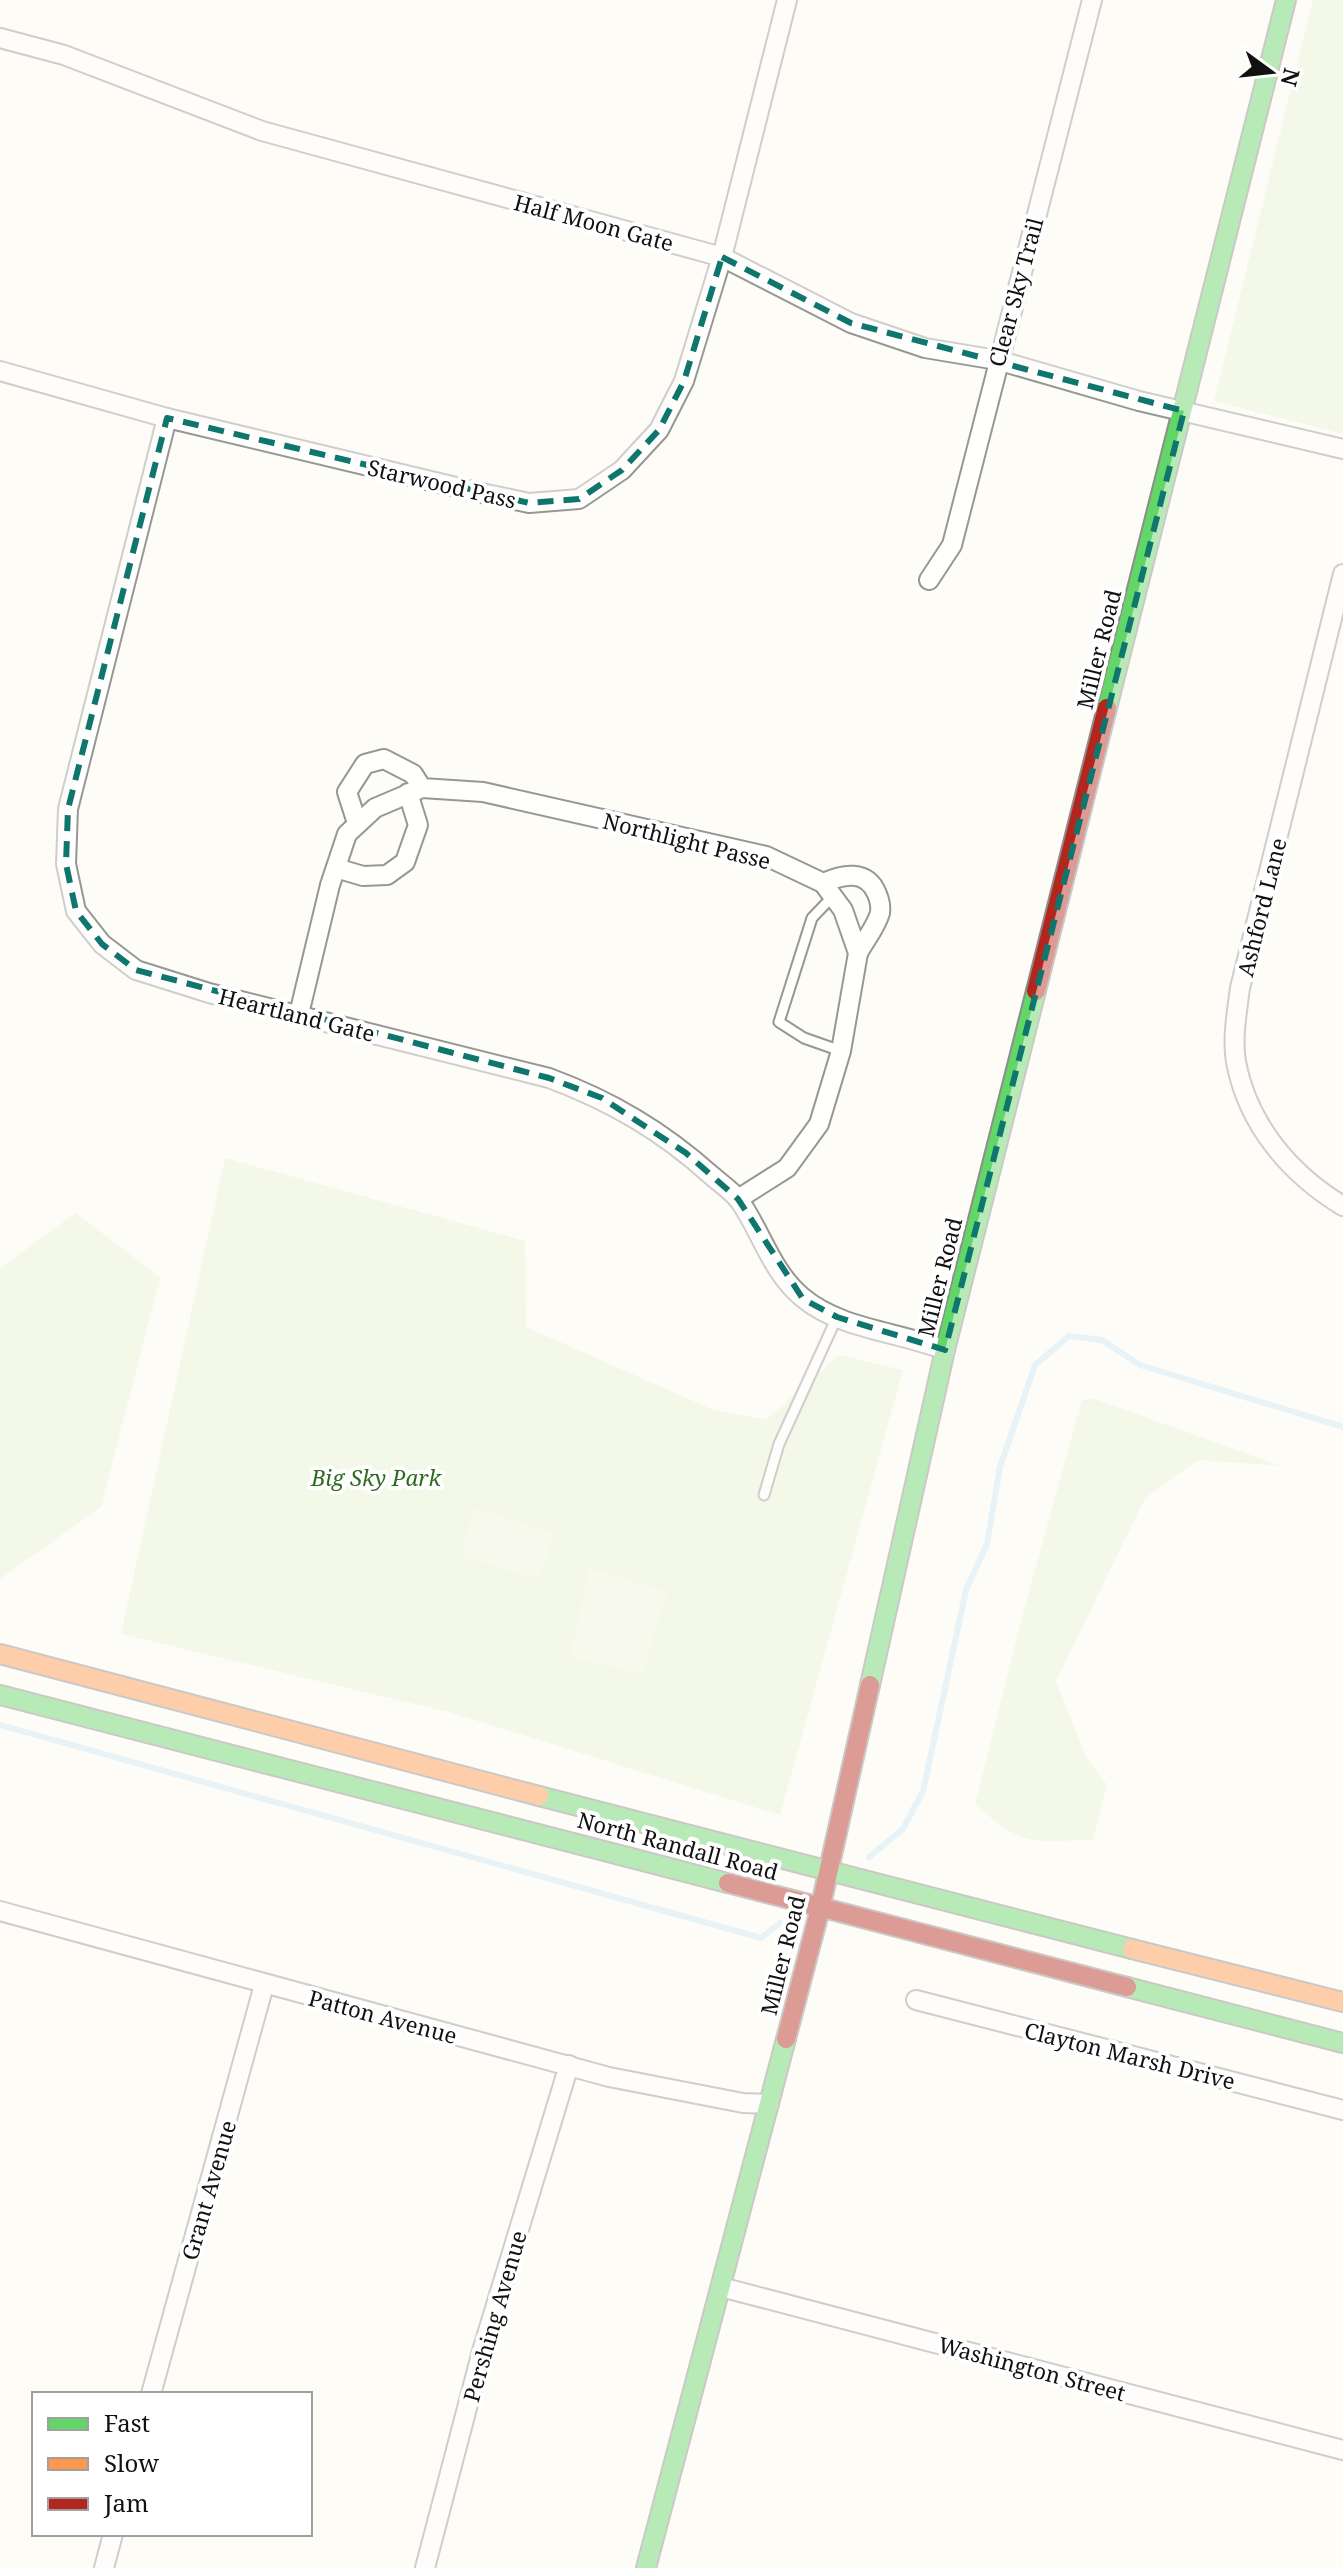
<svg xmlns="http://www.w3.org/2000/svg" width="1343" height="2568" viewBox="0 0 1343 2568" font-family="'Noto Serif',serif">
<style>
.green{fill:#e7f3d7}
.pitch{fill:#f0f6e1}
.lines{fill:none;stroke-linecap:round;stroke-linejoin:round}
.stream{stroke:#cde8f7;stroke-width:6}
.lane-casing{stroke:#979795;stroke-width:13}
.street-casing{stroke:#979795;stroke-width:22}
.fast-casing{stroke:#8e8d8b;stroke-width:22}
.slow-casing{stroke:#8e8d8b;stroke-width:22}
.jam-casing{stroke:#8e8d8b;stroke-width:22}
.lane{stroke:#fffffe;stroke-width:9}
.street{stroke:#fffffe;stroke-width:18}
.fast{stroke:#63d668;stroke-width:18}
.slow{stroke:#ff974d;stroke-width:18}
.jam{stroke:#b3261e;stroke-width:18}
.marked{fill:none;stroke:#0f766e;stroke-width:6;stroke-dasharray:16 10;stroke-linejoin:round}
.labels{text-anchor:middle;dominant-baseline:central;stroke-width:8;stroke-linejoin:round;paint-order:stroke}
.street-label{font-size:22px;fill:#111;stroke:#fff}
.park-label{font-size:22px;font-style:italic;fill:#2f6b1f;stroke:#fff}
</style>
<rect width="100%" height="100%" fill="#fdfcf7"/>
<g class="green">
<path d="M 1313,0 L 1343,0 L 1343,434 L 1214,401 Z"/>
<path d="M 225,1158 L 525,1241 L 526,1327 L 711,1409 L 766,1420 L 839,1355 L 903,1370 L 780,1815 L 449,1712 L 121,1634 Z"/>
<path d="M 76,1213 L 160,1278 L 101,1507 L 0,1579 L 0,1268 Z"/>
<path d="M 1095,1399 L 1281,1466 L 1198,1460 L 1145,1498 L 1056,1681 L 1086,1757 L 1107,1785 L 1093,1840 C 1028,1841 1025,1848 975,1804 L 1025,1606 L 1082,1400 Z"/>
</g>
<g class="pitch">
<path d="M 475,1507 L 555,1534 L 539,1580 L 461,1556 Z"/>
<path d="M 589,1568 L 668,1592 L 642,1674 L 570,1657 Z"/>
</g>
<g class="lines">
<g class="stream">
<path d="M 0,1725 L 761,1938 L 780,1923"/>
<path d="M 869,1857 L 903,1829 L 923,1791 L 966,1590 L 987,1544 L 1000,1467 L 1035,1365 L 1069,1336 L 1102,1340 L 1140,1365 L 1343,1427"/>
</g>
<defs>
<g id="lane">
<path d="M 833,896 L 812,918 L 779,1022 L 804,1038 L 841,1051"/>
<path d="M 764,1495 L 779,1444 L 837,1317"/>
</g>
<g id="street">
<path d="M 0,38 L 64,55 L 262,131 L 722,257 L 851,323 L 925,348 L 997,360 L 1139,401 L 1343,449"/>
<path d="M 0,371 L 167,418 L 477,492 L 529,503 L 579,499 L 622,470 L 659,430 L 684,381 L 722,257 L 787,0"/>
<path d="M 167,418 L 68,809 L 66,864 L 76,911 L 102,944 L 136,970 L 209,993 L 549,1078 C 611,1101 662,1131 711,1175 C 720,1183 732,1191 739,1200 C 761,1231 771,1271 802,1297 C 839,1329 900,1332 945,1350"/>
<path d="M 1343,574 L 1240,988 C 1237,1012 1232,1038 1236,1062 C 1248,1125 1290,1174 1343,1206"/>
<path d="M 929,580 L 952,545 L 1092,0"/>
<path d="M 357,823 L 347,792 L 365,764 L 384,759 L 413,774 L 422,788 L 483,792 L 766,856 L 823,883 L 843,910 L 858,953 L 841,1051 L 819,1124 L 787,1168 L 738,1199"/>
<path d="M 336,868 L 363,876 L 387,875 L 405,862 L 418,825 L 408,793"/>
<path d="M 823,883 C 843,874 867,869 877,894 C 880,901 881,906 880,913 C 876,927 865,940 858,953"/>
<path d="M 299,1014 L 330,885 L 347,834 L 375,808 L 422,788"/>
<path d="M 0,1911 L 609,2077 L 743,2103 L 769,2104"/>
<path d="M 916,2000 L 1343,2110"/>
<path d="M 721,2287 L 1343,2450"/>
<path d="M 151,2394 L 264,1985"/>
<path d="M 104,2568 L 113,2534"/>
<path d="M 425,2568 L 482,2351 L 569,2065"/>
</g>
<g id="fast">
<path d="M 1107,708 L 1286,0"/>
<path d="M 870,1685 L 945,1350 L 1036,991"/>
<path d="M 0,1695 L 728,1883"/>
<path d="M 539,1796 L 1132,1949"/>
<path d="M 1127,1987 L 1343,2043"/>
<path d="M 646,2568 L 786,2039"/>
</g>
<g id="slow">
<path d="M 0,1654 L 539,1796"/>
<path d="M 1132,1949 L 1343,2002"/>
</g>
<g id="jam">
<path d="M 1036,991 L 1107,708"/>
<path d="M 728,1883 L 1127,1987"/>
<path d="M 786,2039 L 820,1909 L 870,1685"/>
</g>
</defs>
<use href="#lane" class="lane-casing"/>
<use href="#street" class="street-casing"/>
<use href="#fast" class="fast-casing"/>
<use href="#slow" class="slow-casing"/>
<use href="#jam" class="jam-casing"/>
<use href="#lane" class="lane"/>
<use href="#street" class="street"/>
<use href="#fast" class="fast"/>
<use href="#slow" class="slow"/>
<use href="#jam" class="jam"/>
</g>
<path d="M0 0H1343V2568H0ZM 722,257 L 851,323 L 1184,411 L 945,1350 L 837,1317 L 803,1299 L 738,1199 L 686,1153 L 602,1098 L 549,1078 L 136,970 L 102,944 L 76,911 L 66,864 L 68,809 L 167,418 L 529,503 L 579,499 L 622,470 L 659,430 L 684,381 Z" fill="#fdfcf7" fill-opacity=".55" fill-rule="evenodd"/>
<path class="marked" d="M 722,257 L 851,323 L 1184,411 L 945,1350 L 837,1317 L 803,1299 L 738,1199 L 686,1153 L 602,1098 L 549,1078 L 136,970 L 102,944 L 76,911 L 66,864 L 68,809 L 167,418 L 529,503 L 579,499 L 622,470 L 659,430 L 684,381 Z"/>
<g class="labels">
<g class="street-label">
<text transform="translate(594 222) rotate(15)">Half Moon Gate</text>
<text transform="translate(1015 292) rotate(-75)">Clear Sky Trail</text>
<text transform="translate(442 483) rotate(13)">Starwood Pass</text>
<text transform="translate(1098 649) rotate(-76)">Miller Road</text>
<text transform="translate(687 840) rotate(14)">Northlight Passe</text>
<text transform="translate(1261 907) rotate(-76)">Ashford Lane</text>
<text transform="translate(297 1014) rotate(14)">Heartland Gate</text>
<text transform="translate(939 1277) rotate(-76)">Miller Road</text>
<text transform="translate(678 1845) rotate(15)">North Randall Road</text>
<text transform="translate(782 1955) rotate(-76)">Miller Road</text>
<text transform="translate(383 2016) rotate(15)">Patton Avenue</text>
<text transform="translate(1130 2055) rotate(14)">Clayton Marsh Drive</text>
<text transform="translate(208 2190) rotate(-74)">Grant Avenue</text>
<text transform="translate(494 2316) rotate(-74)">Pershing Avenue</text>
<text transform="translate(1032 2368) rotate(15)">Washington Street</text>
</g>
<g class="park-label">
<text x="376" y="1477">Big Sky Park</text>
</g>
</g>
<rect x="32" y="2392" width="280" height="144" fill="#ffffff" stroke="#a0a0a0" stroke-width="2"/>
<rect x="48" y="2418" width="40" height="12" fill="#63d668" stroke="#a0a0a0" stroke-width="2"/>
<text x="104" y="2432" font-size="24" fill="#111111">Fast</text>
<rect x="48" y="2458" width="40" height="12" fill="#ff974d" stroke="#a0a0a0" stroke-width="2"/>
<text x="104" y="2472" font-size="24" fill="#111111">Slow</text>
<rect x="48" y="2498" width="40" height="12" fill="#b3261e" stroke="#a0a0a0" stroke-width="2"/>
<text x="104" y="2512" font-size="24" fill="#111111">Jam</text>
<g transform="translate(1271 72) rotate(105)" stroke="#ffffff" stroke-width="6" paint-order="stroke">
<path d="M0-6L14 30L0 20L-14 30Z" fill="#111111"/>
<text y="-12" font-size="22" font-weight="bold" text-anchor="middle" fill="#111111">N</text>
</g>
</svg>
